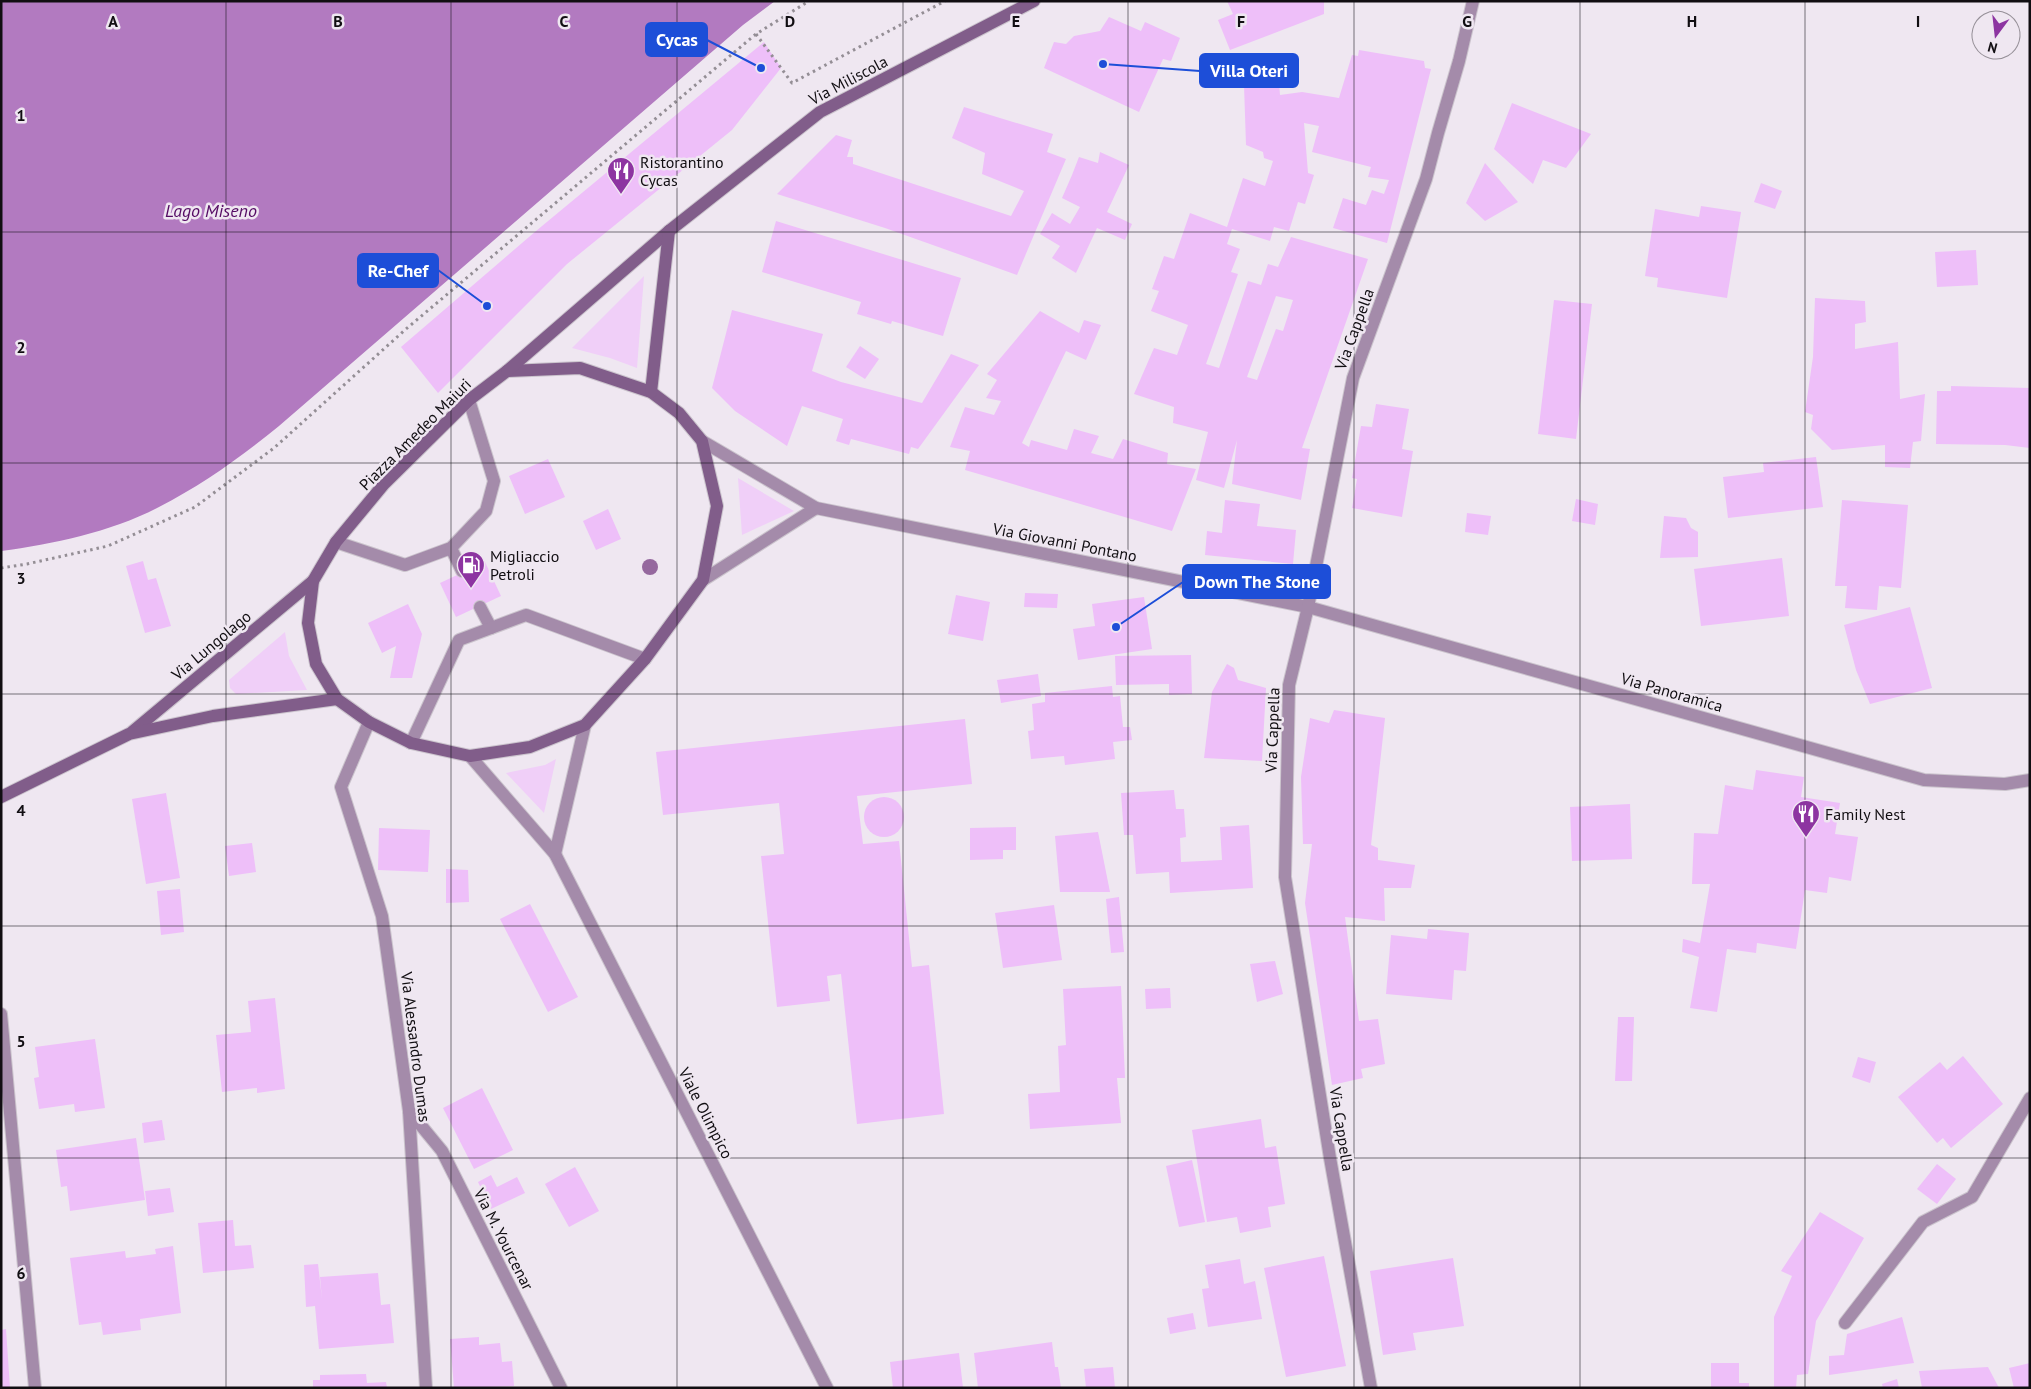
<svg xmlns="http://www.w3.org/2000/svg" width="2031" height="1389" viewBox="0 0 2031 1389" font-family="'PT Sans',sans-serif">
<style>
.green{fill:#f0cff8}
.water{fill:#b27ac0}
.building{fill:#eebff9;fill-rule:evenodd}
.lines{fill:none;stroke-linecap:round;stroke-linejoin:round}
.service-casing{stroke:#cbc4cd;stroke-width:14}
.minor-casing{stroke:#cbc4cd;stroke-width:14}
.tertiary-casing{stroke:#cbc4cd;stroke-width:14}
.secondary-casing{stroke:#cbc4cd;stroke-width:14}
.path{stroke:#948e95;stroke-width:3;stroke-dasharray:2.5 4;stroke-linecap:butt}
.service{stroke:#a48baa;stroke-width:12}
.minor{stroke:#a48baa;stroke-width:12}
.tertiary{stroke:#a48baa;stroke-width:12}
.secondary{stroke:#815d8a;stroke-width:12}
.tree{fill:#95689e}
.grid{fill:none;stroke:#110e12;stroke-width:1;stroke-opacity:0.55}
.labels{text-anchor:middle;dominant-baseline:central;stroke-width:5;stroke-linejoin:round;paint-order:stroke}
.street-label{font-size:16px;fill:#110e12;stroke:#efe7f1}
.poi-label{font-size:16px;fill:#110e12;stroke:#efe7f1;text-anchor:start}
.water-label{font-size:18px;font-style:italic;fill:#550b64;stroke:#efe7f1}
.grid-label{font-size:16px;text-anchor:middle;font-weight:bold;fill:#110e12;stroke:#efe7f1;stroke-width:5;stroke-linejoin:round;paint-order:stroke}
.leader{fill:none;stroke:#1d4ed8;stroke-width:2}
.callout-dot{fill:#1d4ed8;stroke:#efe7f1;stroke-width:2}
.callout{fill:#1d4ed8;stroke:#1d4ed8;stroke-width:2}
.callout-label{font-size:18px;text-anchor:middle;font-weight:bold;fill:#fff}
</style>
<rect width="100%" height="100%" fill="#efe7f1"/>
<g class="green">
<path d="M 644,276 L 637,368 L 610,358 L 572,348 Z"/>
<path d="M 738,478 L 794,511 L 742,535 Z"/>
<path d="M 285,632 L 289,656 L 307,690 L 236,694 L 230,688 L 229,680 Z"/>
<path d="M 556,759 L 544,813 L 506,773 L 545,765 Z"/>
</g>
<path class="water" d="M 1,1 L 775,1 L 743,25 L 279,426 C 241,457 202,485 159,507 C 111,532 54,544 1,551 Z"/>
<g class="building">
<path d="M 1227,1 L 1324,1 L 1324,14 L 1230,50 L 1218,20 L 1233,14 Z"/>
<path d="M 1109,17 L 1141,31 L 1145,22 L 1180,38 L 1171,61 L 1163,59 L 1139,112 L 1044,68 L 1054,42 L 1066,44 L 1074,36 L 1100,31 Z"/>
<path d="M 764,42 L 781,68 L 732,130 L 567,264 L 438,393 L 401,347 L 536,231 Z"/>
<path d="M 1359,50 L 1424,61 L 1425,68 L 1431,69 L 1387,243 L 1333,228 L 1343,198 L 1366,205 L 1372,190 L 1384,194 L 1389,180 L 1368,177 L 1371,167 L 1312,152 L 1319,126 L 1304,123 L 1308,173 L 1314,175 L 1305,204 L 1298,202 L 1289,231 L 1274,227 L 1270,241 L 1232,229 L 1227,244 L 1240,249 L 1231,272 L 1238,274 L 1206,364 L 1219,368 L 1248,281 L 1261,285 L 1268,264 L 1278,267 L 1291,237 L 1368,259 L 1302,448 L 1310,449 L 1301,500 L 1232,484 L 1237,440 L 1224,488 L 1196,480 L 1208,432 L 1173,423 L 1174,407 L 1134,394 L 1154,348 L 1177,355 L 1188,325 L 1151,311 L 1159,291 L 1152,289 L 1164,256 L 1174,259 L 1190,213 L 1227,227 L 1243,178 L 1265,186 L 1273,161 L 1264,158 L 1263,152 L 1246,145 L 1244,85 L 1279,82 L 1280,95 L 1302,92 L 1339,98 L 1352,55 L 1358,56 ZM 1276,296 L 1293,300 L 1283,331 L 1276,329 L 1257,380 L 1247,377 Z"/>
<path d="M 1512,103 L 1591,134 L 1566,168 L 1543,160 L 1533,184 L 1494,149 Z"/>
<path d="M 964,107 L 1053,134 L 1047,152 L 1066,159 L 1017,275 L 885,228 L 777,194 L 836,135 L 852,140 L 847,157 L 853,157 L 853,164 L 1011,216 L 1024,191 L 982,174 L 985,153 L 952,138 Z"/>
<path d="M 1100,152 L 1129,165 L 1107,212 L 1132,224 L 1125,240 L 1097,228 L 1076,273 L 1052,258 L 1060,246 L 1040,234 L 1052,213 L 1070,224 L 1080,207 L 1062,198 L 1072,175 L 1079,157 L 1098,163 Z"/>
<path d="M 1485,163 L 1518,202 L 1485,221 L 1466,203 Z"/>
<path d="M 1761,183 L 1782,191 L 1775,209 L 1754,202 Z"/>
<path d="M 1701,206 L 1741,212 L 1727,298 L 1657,287 L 1658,278 L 1645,276 L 1655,209 L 1699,217 Z"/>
<path d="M 776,221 L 961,278 L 943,336 L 892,321 L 891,324 L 857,314 L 861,302 L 762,272 Z"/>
<path d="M 1976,250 L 1978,285 L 1937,287 L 1935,252 Z"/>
<path d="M 1815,298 L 1865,301 L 1866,322 L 1855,324 L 1855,349 L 1898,342 L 1900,399 L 1925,394 L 1921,441 L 1913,442 L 1910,468 L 1885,467 L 1885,445 L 1832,450 L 1811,429 L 1813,415 L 1805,412 L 1813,357 Z"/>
<path d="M 1554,300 L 1592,304 L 1576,439 L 1538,434 Z"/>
<path d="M 732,310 L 823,334 L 812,371 L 841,382 L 922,403 L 951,354 L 979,365 L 918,449 L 911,447 L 909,454 L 851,439 L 849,445 L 836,441 L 843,419 L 802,406 L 787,446 L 735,411 L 712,388 Z"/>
<path d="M 1040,311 L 1079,333 L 1084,320 L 1101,325 L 1086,360 L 1066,351 L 1022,443 L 1029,447 L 1031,440 L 1067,450 L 1074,429 L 1099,436 L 1091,453 L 1113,459 L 1123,439 L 1168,453 L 1167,464 L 1196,469 L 1172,531 L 965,470 L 970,451 L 950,447 L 965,407 L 994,415 L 1001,401 L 986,398 L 997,380 L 987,374 Z"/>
<path d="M 860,346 L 879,359 L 865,379 L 846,367 Z"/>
<path d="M 1951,386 L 2030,388 L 2030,448 L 2005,445 L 1936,444 L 1937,391 L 1951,391 Z"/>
<path d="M 1376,404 L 1409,409 L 1402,449 L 1413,451 L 1402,517 L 1352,508 L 1357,479 L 1352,478 L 1361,426 L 1372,427 Z"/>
<path d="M 1816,457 L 1823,507 L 1728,518 L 1723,477 L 1764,472 L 1763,463 Z"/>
<path d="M 548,459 L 565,497 L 525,514 L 509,476 Z"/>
<path d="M 1576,499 L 1598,504 L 1595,525 L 1572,521 Z"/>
<path d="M 1225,500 L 1260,504 L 1257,526 L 1296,530 L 1293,564 L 1205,555 L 1207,531 L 1222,533 Z"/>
<path d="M 1842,500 L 1908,505 L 1901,588 L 1879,586 L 1877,610 L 1845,608 L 1847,586 L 1835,586 Z"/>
<path d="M 608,509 L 621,539 L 596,550 L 583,521 Z"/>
<path d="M 1467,513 L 1491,516 L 1488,535 L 1465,532 Z"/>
<path d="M 1664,516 L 1686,518 L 1691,528 L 1698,532 L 1698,557 L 1660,558 Z"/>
<path d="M 1782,558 L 1789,616 L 1701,626 L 1694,569 Z"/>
<path d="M 143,561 L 148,580 L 156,578 L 171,626 L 145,633 L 126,566 Z"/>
<path d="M 485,562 L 501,596 L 456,617 L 440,583 Z"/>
<path d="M 1025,593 L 1058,594 L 1057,608 L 1024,607 Z"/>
<path d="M 956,595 L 990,602 L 983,641 L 948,634 Z"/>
<path d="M 1144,597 L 1152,649 L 1078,660 L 1073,629 L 1095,626 L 1092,604 Z"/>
<path d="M 408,604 L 422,634 L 412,678 L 390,678 L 396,646 L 382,653 L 368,623 Z"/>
<path d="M 1910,607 L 1932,688 L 1870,704 L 1856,670 L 1844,625 Z"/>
<path d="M 1191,655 L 1192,694 L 1169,695 L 1169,684 L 1116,685 L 1115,656 Z"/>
<path d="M 1227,664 L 1234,668 L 1238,680 L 1266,688 L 1262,761 L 1204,758 L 1212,692 Z"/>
<path d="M 1038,674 L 1041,696 L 1001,703 L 997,680 Z"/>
<path d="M 1112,686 L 1113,697 L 1120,696 L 1123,727 L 1130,727 L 1132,740 L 1113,742 L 1115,759 L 1065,765 L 1064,756 L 1031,759 L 1028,731 L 1034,730 L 1032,704 L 1045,702 L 1045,693 Z"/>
<path d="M 1334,710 L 1385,718 L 1371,845 L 1378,848 L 1378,860 L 1415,865 L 1411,888 L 1384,888 L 1385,921 L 1345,917 L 1359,1021 L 1378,1019 L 1385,1064 L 1361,1069 L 1363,1078 L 1332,1085 L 1305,903 L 1312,844 L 1303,844 L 1301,777 L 1310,718 L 1329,723 Z"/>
<path d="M 965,719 L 972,784 L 857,796 L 863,844 L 899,841 L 912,967 L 929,965 L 944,1114 L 857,1124 L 841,974 L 827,976 L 830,1001 L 777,1007 L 761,856 L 784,854 L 779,803 L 663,815 L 656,752 Z"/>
<path d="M 1756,770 L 1804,777 L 1801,797 L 1840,803 L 1835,834 L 1858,837 L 1851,881 L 1829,877 L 1827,893 L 1805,890 L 1796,949 L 1757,943 L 1756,953 L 1727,949 L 1717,1012 L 1690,1008 L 1699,957 L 1682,952 L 1683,939 L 1700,943 L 1710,884 L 1692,884 L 1694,833 L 1718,834 L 1725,785 L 1753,790 Z"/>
<path d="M 1174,790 L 1176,809 L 1184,809 L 1186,837 L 1180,838 L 1181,862 L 1222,860 L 1220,827 L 1249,825 L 1253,888 L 1170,893 L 1169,872 L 1136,874 L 1133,835 L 1124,835 L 1121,793 Z"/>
<path d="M 166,793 L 180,878 L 146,884 L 132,799 Z"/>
<circle cx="884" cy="817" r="20"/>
<path d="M 1630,804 L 1632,859 L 1572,861 L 1570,807 Z"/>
<path d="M 1016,827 L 1016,850 L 1003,850 L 1003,859 L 970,860 L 970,828 Z"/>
<path d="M 379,828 L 430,830 L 428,872 L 378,870 Z"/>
<path d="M 1098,832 L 1110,892 L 1060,892 L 1055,836 Z"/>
<path d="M 252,843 L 256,872 L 229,876 L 225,846 Z"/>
<path d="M 446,869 L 468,870 L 469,902 L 446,903 Z"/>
<path d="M 180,889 L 184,932 L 161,935 L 157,891 Z"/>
<path d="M 1119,897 L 1124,952 L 1111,953 L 1106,899 Z"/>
<path d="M 530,904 L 578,997 L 548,1012 L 500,919 Z"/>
<path d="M 1054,905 L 1062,960 L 1003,968 L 995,913 Z"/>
<path d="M 1428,929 L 1469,933 L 1466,971 L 1454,970 L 1452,1000 L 1386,994 L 1391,935 L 1427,939 Z"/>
<path d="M 1275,961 L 1283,994 L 1257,1002 L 1250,964 Z"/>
<path d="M 1121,986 L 1125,1078 L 1117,1078 L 1121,1123 L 1030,1129 L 1028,1094 L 1060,1092 L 1058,1046 L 1066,1045 L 1063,989 Z"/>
<path d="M 1170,988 L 1171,1008 L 1146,1009 L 1145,989 Z"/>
<path d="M 275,998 L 285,1089 L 257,1093 L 257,1088 L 222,1092 L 216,1035 L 251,1032 L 248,1001 Z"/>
<path d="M 1618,1017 L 1634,1017 L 1632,1081 L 1615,1081 Z"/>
<path d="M 95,1039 L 105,1108 L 75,1112 L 74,1104 L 39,1109 L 34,1078 L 39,1077 L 35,1047 Z"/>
<path d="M 1963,1056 L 2003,1104 L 1951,1148 L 1943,1138 L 1937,1143 L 1898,1097 L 1940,1062 L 1947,1070 Z"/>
<path d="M 1858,1057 L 1876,1062 L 1870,1083 L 1852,1077 Z"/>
<path d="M 482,1088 L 513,1150 L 474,1169 L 443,1108 Z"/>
<path d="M 1261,1119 L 1265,1148 L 1276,1146 L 1285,1204 L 1268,1207 L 1271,1227 L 1240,1233 L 1237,1217 L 1207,1222 L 1192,1130 Z"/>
<path d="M 162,1120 L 165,1140 L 144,1143 L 142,1123 Z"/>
<path d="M 136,1138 L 145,1200 L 70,1211 L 67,1186 L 61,1187 L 56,1150 Z"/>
<path d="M 1192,1160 L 1205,1222 L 1179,1227 L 1166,1166 Z"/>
<path d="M 1937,1164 L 1956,1179 L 1937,1204 L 1917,1189 Z"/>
<path d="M 575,1167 L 599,1211 L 569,1227 L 545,1184 Z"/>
<path d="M 491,1175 L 497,1187 L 517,1177 L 525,1193 L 491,1209 L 478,1182 Z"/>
<path d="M 170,1188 L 174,1212 L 148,1216 L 145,1191 Z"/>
<path d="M 1820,1212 L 1864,1238 L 1816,1321 L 1808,1374 L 1797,1375 L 1796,1388 L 1774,1388 L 1774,1317 L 1792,1276 L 1781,1271 Z"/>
<path d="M 233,1220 L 235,1246 L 251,1245 L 254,1268 L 203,1273 L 198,1223 Z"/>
<path d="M 173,1246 L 181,1313 L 140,1319 L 141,1330 L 103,1335 L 101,1322 L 79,1325 L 70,1258 L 125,1251 L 126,1258 L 156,1254 L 155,1249 Z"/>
<path d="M 1324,1256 L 1346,1366 L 1286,1377 L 1264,1268 Z"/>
<path d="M 1453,1258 L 1464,1326 L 1413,1333 L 1416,1350 L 1383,1355 L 1370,1271 Z"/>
<path d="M 1240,1259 L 1244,1284 L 1255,1281 L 1262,1319 L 1208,1327 L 1202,1289 L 1209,1288 L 1205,1265 Z"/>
<path d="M 318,1264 L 322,1299 L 320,1277 L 378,1273 L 381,1305 L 390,1304 L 394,1343 L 319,1349 L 315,1306 L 306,1307 L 304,1265 Z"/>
<path d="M 1193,1313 L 1196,1329 L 1170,1334 L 1167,1318 Z"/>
<path d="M 1902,1317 L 1914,1363 L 1829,1375 L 1829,1356 L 1844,1355 L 1847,1334 Z"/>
<path d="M 6,1329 L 10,1388 L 1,1388 L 1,1330 Z"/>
<path d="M 479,1337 L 479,1345 L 500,1343 L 502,1362 L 512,1361 L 514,1386 L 454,1388 L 450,1339 Z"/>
<path d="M 1052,1342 L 1055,1367 L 1058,1367 L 1061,1388 L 978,1388 L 974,1353 Z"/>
<path d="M 959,1353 L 963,1388 L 893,1388 L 890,1362 Z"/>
<path d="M 1711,1363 L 1739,1363 L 1739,1383 L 1749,1383 L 1749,1388 L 1711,1388 Z"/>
<path d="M 2030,1363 L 2030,1388 L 2014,1388 L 2009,1368 Z"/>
<path d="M 1113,1367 L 1115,1388 L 1086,1388 L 1084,1369 Z"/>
<path d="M 1988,1367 L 1999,1388 L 1922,1388 L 1919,1371 Z"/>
<path d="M 366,1374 L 367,1383 L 386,1382 L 387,1388 L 313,1388 L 313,1380 L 320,1380 L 320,1375 Z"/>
<path d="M 1897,1379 L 1899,1388 L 1883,1388 L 1882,1384 Z"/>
</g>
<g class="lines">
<defs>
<g id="service">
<path d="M 336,542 L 405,565 L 451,548 L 486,511 L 494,481 L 469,400"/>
<path d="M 451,548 L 462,571"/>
<path d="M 480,607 L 491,628"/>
<path d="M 411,743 L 459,640 L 526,615 L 645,659"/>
</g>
<g id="minor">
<path d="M 369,722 L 341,787 L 382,916 L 409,1111 L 426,1388"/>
<path d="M 1,1014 L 35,1388"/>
<path d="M 409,1111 L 442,1151 L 561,1388"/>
<path d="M 1845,1323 L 1923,1222 L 1972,1197 L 2030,1098"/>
</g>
<g id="tertiary">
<path d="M 702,441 L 816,508 L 1308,607 L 1924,780 L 2005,784 L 2030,780"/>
<path d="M 703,580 L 816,508"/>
<path d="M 470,756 L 555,854 L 827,1388"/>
<path d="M 555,854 L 585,725"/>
<path d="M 1371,1388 L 1330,1158 L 1285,877 L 1289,685 L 1308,607 L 1353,378 L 1426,179 L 1438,133 L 1459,61 L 1473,1"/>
</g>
<g id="secondary">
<path d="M 580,368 L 651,392 L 679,413 L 702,441 L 717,506 L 703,580 L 645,659 L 585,725 L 530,747 L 470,756 L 411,743 L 369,722 L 337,699 L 316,664 L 308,623 L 313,581 L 336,542 L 384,484 L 469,400 L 507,371 Z"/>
<path d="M 507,371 L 669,231 L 820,112 L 1034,1"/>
<path d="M 651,392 L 669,231"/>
<path d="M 132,732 L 313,581"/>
<path d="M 1,797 L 129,734 L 213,716 L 337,699"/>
</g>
</defs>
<use href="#service" class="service-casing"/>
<use href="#minor" class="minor-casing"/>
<use href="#tertiary" class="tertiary-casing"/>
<use href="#secondary" class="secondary-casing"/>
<g class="path">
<path d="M 756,34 L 792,83 L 945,1"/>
<path d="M 1,568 L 27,564 L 108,546 L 195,507 L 274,448 L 406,329 L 756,34 L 809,1"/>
</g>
<use href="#service" class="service"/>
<use href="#minor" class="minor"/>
<use href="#tertiary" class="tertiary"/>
<use href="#secondary" class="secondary"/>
</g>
<circle class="tree" cx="650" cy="567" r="8"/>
<path class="grid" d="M 226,1 L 226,1388M 451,1 L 451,1388M 677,1 L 677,1388M 903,1 L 903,1388M 1128,1 L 1128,1388M 1354,1 L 1354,1388M 1580,1 L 1580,1388M 1805,1 L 1805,1388M 1,232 L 2030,232M 1,463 L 2030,463M 1,694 L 2030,694M 1,926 L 2030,926M 1,1158 L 2030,1158"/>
<defs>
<symbol id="restaurant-pin" viewBox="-11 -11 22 30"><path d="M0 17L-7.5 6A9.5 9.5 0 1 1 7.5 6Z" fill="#8d35a1" stroke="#efe7f1"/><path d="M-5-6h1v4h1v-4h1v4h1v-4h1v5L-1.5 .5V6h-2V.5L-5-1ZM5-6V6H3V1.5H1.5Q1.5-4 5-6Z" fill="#fff"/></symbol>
<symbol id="fuel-pin" viewBox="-11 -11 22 30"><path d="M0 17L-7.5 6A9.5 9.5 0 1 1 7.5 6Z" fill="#8d35a1" stroke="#efe7f1"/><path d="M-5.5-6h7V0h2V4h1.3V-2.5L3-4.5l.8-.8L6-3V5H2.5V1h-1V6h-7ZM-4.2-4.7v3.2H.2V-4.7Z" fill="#fff"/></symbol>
</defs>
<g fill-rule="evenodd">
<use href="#restaurant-pin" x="605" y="155" width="32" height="43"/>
<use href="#fuel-pin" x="455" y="549" width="32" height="43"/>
<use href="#restaurant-pin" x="1790" y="798" width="32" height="43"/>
</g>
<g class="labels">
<g class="street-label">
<text transform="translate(848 80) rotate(-28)">Via Miliscola</text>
<text transform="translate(1354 329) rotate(-70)">Via Cappella</text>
<text transform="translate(415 434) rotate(-45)">Piazza Amedeo Maiuri</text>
<text transform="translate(1065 542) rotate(11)">Via Giovanni Pontano</text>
<text transform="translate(211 645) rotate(-40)">Via Lungolago</text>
<text transform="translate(1672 692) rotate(16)">Via Panoramica</text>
<text transform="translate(1272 730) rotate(-88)">Via Cappella</text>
<text transform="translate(416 1047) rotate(83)">Via Alessandro Dumas</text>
<text transform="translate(706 1113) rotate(63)">Viale Olimpico</text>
<text transform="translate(1342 1129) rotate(81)">Via Cappella</text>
<text transform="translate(504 1239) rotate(63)">Via M. Yourcenar</text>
</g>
<g class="poi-label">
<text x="640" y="162">Ristorantino<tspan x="640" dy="18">Cycas</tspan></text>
<text x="490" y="556">Migliaccio<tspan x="490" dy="18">Petroli</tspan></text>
<text x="1825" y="814">Family Nest</text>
</g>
<g class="water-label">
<text x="211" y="210">Lago Miseno</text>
</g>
</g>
<g class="grid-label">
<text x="113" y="27">A</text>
<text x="338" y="27">B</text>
<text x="564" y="27">C</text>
<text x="790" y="27">D</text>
<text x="1016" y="27">E</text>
<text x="1241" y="27">F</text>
<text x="1467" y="27">G</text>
<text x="1692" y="27">H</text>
<text x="1918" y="27">I</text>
<text x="21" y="121">1</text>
<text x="21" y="353">2</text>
<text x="21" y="584">3</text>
<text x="21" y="816">4</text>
<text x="21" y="1047">5</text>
<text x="21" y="1279">6</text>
</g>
<path class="leader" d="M761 68L707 40M1103 64L1200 71M487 306L438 270M1116 627L1183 582"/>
<g class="callout-dot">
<circle cx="761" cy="68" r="5"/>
<circle cx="1103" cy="64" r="5"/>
<circle cx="487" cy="306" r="5"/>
<circle cx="1116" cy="627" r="5"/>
</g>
<g class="callout">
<rect x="646" y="23" width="61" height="33" rx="5"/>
<rect x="1200" y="54" width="98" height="33" rx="5"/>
<rect x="358" y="254" width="80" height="33" rx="5"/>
<rect x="1183" y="565" width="147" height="33" rx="5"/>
</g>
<g class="callout-label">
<text x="677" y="46">Cycas</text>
<text x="1249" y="77">Villa Oteri</text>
<text x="398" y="277">Re-Chef</text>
<text x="1257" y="588">Down The Stone</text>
</g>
<rect width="2031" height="1389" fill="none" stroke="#110e12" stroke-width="5"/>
<g transform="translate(1996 35) rotate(195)"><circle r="24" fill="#efe7f1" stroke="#969098"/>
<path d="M0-4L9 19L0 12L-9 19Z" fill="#8d35a1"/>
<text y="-8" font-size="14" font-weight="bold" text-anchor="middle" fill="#110e12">N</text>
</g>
</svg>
